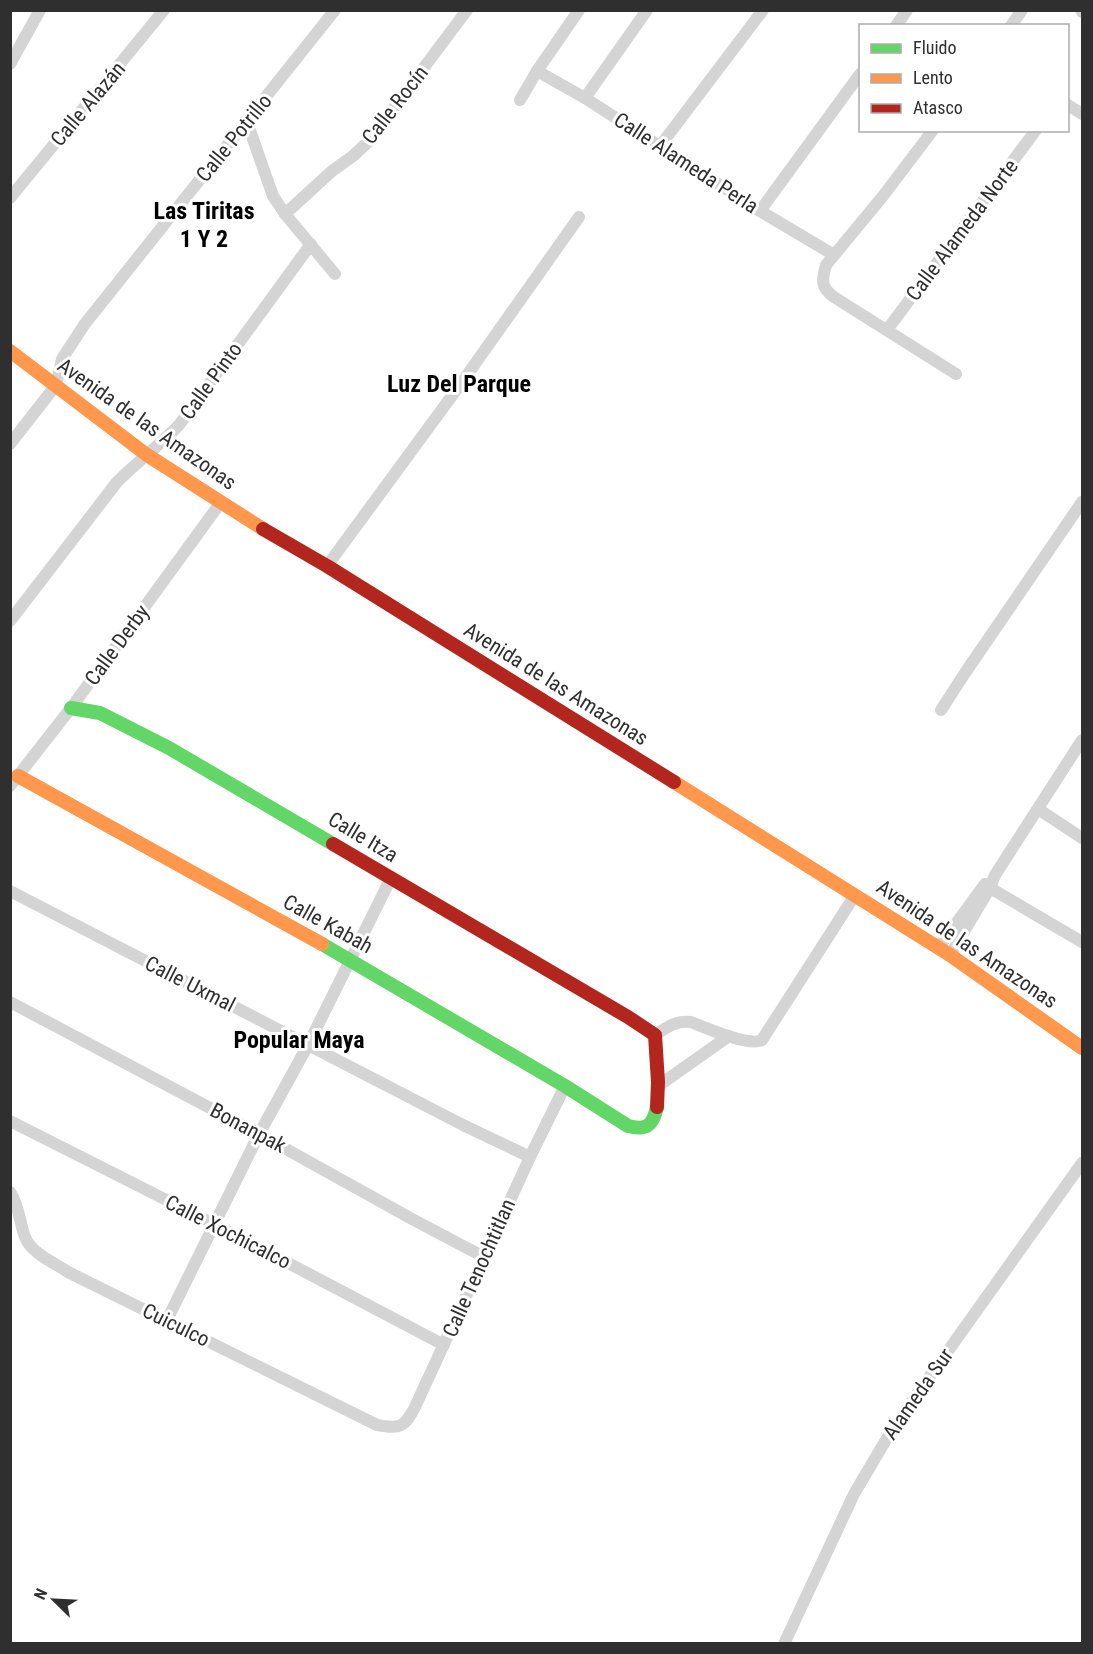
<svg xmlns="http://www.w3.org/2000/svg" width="1093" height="1654" viewBox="0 0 1093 1654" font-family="'Roboto Condensed',sans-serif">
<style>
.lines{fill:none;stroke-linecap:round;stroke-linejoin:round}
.street{stroke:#d4d4d4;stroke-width:12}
.fast{stroke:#63d668;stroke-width:14}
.slow{stroke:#ff974d;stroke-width:14}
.jam{stroke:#b3261e;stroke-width:14}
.labels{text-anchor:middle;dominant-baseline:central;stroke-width:6;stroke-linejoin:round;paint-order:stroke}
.street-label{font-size:21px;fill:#2f2f2f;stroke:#fff}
.quarter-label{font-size:24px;font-weight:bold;fill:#000;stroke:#fff}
</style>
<rect width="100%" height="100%" fill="#fff"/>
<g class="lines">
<g class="street">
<path d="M 1081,10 L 1082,12"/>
<path d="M 896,26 L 907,10"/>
<path d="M 1011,26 L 1022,10"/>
<path d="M 10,64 L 40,10"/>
<path d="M 537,71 L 585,98 L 760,211 L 834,255"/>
<path d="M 585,98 L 647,10"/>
<path d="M 520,100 L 537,71 L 579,10"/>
<path d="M 1068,105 L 1082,114"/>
<path d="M 247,122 L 273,196 L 285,214 L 335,274"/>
<path d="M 933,130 L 883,196 L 826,265 C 822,280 820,287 834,297 L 956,374"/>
<path d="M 660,146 L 763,10"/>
<path d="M 10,198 L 164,10"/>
<path d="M 760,211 L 860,74"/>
<path d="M 285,214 L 332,171 L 353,156 L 369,141 L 467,10"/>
<path d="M 887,330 L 1036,130"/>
<path d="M 10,444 L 56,385 L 62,359 L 84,325 L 335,10"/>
<path d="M 327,566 L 465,378 L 579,217"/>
<path d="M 10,621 L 117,482 C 137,462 160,445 179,425 L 311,244"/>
<path d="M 941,710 L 965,673 L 1082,502"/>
<path d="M 10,786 L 71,708 L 221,502"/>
<path d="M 1038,809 L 1082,838"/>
<path d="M 985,885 L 1082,942"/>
<path d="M 10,891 L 463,1125 L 530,1157"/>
<path d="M 938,948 L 985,884"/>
<path d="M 950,955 L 990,888 L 995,875 L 1082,740"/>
<path d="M 10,1002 L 259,1134 L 412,1219 L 484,1257"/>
<path d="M 655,1035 C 667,1027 677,1020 691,1022 C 706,1028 749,1047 762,1040 L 855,895"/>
<path d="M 658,1086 L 729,1036"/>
<path d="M 10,1121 L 214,1224 L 444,1345"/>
<path d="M 10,1192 C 21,1208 19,1227 27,1241 C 35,1255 55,1263 68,1272 L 377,1425 C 400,1429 404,1428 415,1407 L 530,1157 L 565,1086"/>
<path d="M 167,1320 L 259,1134 L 308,1045 L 391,878"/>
<path d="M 784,1644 L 854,1494 L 893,1428 L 1082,1163"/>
</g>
<g class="fast">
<path d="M 71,708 L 100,713 L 169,748 L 333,844"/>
<path d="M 322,944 L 565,1086 L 628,1126 C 647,1131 653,1125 657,1107"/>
</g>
<g class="slow">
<path d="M 10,351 L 147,455 L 263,529"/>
<path d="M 18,776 L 322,944"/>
<path d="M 674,782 L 950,955 L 1082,1048"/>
</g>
<g class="jam">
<path d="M 263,529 L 327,566 L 674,782"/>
<path d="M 333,844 L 628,1017 L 655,1035 L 658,1082 L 657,1107"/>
</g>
</g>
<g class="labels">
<g class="street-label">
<text transform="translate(88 104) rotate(-50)">Calle Alazán</text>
<text transform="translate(395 105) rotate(-52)">Calle Rocín</text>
<text transform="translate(234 138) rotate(-51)">Calle Potrillo</text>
<text transform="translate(686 163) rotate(33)">Calle Alameda Perla</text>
<text transform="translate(962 230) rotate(-53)">Calle Alameda Norte</text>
<text transform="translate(211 381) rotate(-54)">Calle Pinto</text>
<text transform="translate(147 424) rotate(35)">Avenida de las Amazonas</text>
<text transform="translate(117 645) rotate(-54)">Calle Derby</text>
<text transform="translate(556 684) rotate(32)">Avenida de las Amazonas</text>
<text transform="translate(363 837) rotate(31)">Calle Itza</text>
<text transform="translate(328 924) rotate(29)">Calle Kabah</text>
<text transform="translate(967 944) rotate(34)">Avenida de las Amazonas</text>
<text transform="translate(190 984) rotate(27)">Calle Uxmal</text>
<text transform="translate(248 1128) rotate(28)">Bonanpak</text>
<text transform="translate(228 1232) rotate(27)">Calle Xochicalco</text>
<text transform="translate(479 1268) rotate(-66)">Calle Tenochtitlan</text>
<text transform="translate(176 1325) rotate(26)">Cuiculco</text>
<text transform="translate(918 1394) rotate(-55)">Alameda Sur</text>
</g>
<g class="quarter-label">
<text x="204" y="211">Las Tiritas<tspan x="204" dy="28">1 Y 2</tspan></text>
<text x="459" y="384">Luz Del Parque</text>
<text x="299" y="1040">Popular Maya</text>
</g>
</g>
<rect width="1093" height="1654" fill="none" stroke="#2f2f2f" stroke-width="24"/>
<rect x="859" y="24" width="210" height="108" fill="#ffffff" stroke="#acacac" stroke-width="1.5"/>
<rect x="871" y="44" width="30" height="9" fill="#63d668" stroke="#acacac" stroke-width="1.5"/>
<text x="913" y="54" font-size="18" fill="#2f2f2f">Fluido</text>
<rect x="871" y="74" width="30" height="9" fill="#ff974d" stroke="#acacac" stroke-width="1.5"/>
<text x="913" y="84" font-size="18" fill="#2f2f2f">Lento</text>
<rect x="871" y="104" width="30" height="9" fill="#b3261e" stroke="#acacac" stroke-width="1.5"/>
<text x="913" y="114" font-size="18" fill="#2f2f2f">Atasco</text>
<g transform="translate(54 1600) rotate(294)" stroke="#ffffff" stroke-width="4.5" paint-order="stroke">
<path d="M0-4.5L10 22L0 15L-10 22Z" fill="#2f2f2f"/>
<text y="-9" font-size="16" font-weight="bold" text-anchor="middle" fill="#2f2f2f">N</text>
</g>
</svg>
